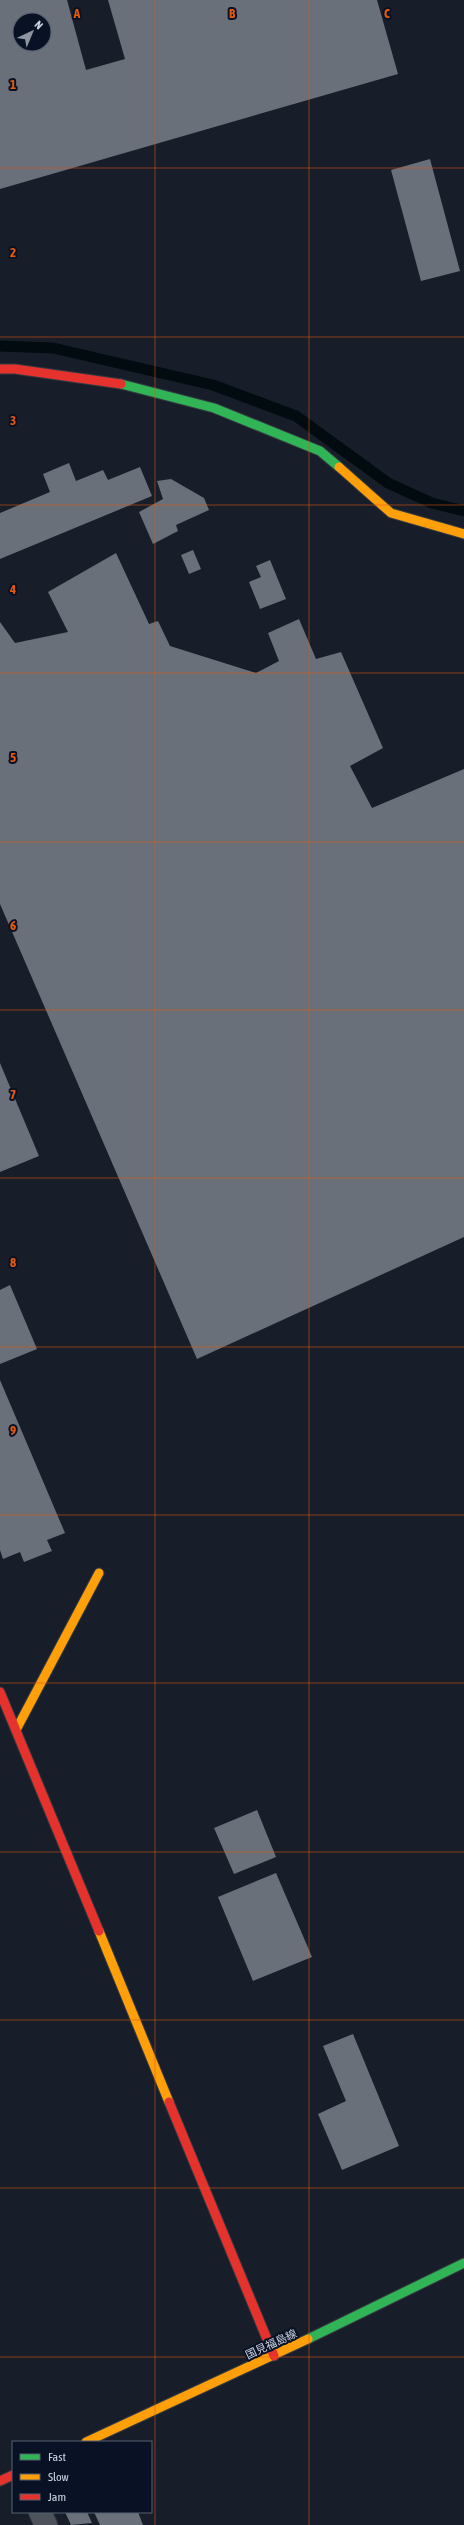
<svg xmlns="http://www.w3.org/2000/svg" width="464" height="2525" viewBox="0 0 464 2525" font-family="'Asap Condensed','Noto Sans JP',sans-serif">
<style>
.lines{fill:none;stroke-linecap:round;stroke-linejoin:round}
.stream{stroke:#020b10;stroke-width:11}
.building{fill:#697079;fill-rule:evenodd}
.street-casing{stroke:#353a43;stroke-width:24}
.fast-casing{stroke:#353a43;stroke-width:11}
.slow-casing{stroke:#353a43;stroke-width:11}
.jam-casing{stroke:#353a43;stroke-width:11}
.street{stroke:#4e525b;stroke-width:22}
.fast{stroke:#30b455;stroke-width:9}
.slow{stroke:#ff9f0a;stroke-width:9}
.jam{stroke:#e5322d;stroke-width:9}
.grid{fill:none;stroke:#e8590c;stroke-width:1;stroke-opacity:0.55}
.labels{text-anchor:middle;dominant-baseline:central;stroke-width:4;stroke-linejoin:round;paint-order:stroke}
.street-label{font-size:11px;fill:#cdd4e2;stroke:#091225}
.grid-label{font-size:13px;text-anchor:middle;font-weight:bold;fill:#e8590c;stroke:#091225;stroke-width:4;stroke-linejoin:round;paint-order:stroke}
</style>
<rect width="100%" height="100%" fill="#181e29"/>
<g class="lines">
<path class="stream" d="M 0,346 L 53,348 L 213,385 L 296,416 L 388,483 L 432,503 L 464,511"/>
</g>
<g class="building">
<path d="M 0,0 L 67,0 L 86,70 L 125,59 L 108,0 L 377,0 L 398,74 L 0,189 ZM 20,20 L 44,20 L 44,44 L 20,44 Z"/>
<path d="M 430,159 L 460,271 L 421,281 L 391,170 Z"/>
<path d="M 69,463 L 76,481 L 103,470 L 108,480 L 140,467 L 152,496 L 0,559 L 0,513 L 50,492 L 43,474 Z"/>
<path d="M 171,479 L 204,498 L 209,510 L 176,525 L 178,531 L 153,544 L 139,512 L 163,499 L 157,481 Z"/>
<path d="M 193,550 L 201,569 L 189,574 L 181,555 Z"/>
<path d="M 116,553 L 149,624 L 158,621 L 170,646 L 256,673 L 279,661 L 268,633 L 299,619 L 316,659 L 341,652 L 383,748 L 350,766 L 372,808 L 464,769 L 464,1237 L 197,1359 L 0,904 L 0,622 L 15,643 L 68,632 L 48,592 Z"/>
<path d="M 270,560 L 286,599 L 260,609 L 249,582 L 261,577 L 256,566 Z"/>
<path d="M 0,1063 L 39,1156 L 0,1172 Z"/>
<path d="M 10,1285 L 37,1349 L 0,1364 L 0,1290 Z"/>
<path d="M 0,1380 L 65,1533 L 47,1540 L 52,1551 L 24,1562 L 20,1552 L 3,1559 L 0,1550 Z"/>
<path d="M 257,1810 L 276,1857 L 234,1874 L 214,1828 Z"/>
<path d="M 276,1873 L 312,1957 L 253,1981 L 218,1897 Z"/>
<path d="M 353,2034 L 399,2146 L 342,2170 L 318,2114 L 346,2101 L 323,2046 Z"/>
<path d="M 65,2512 L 87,2512 L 92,2523 L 71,2525 Z"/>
<path d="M 94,2512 L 138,2512 L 143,2525 L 100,2525 Z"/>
</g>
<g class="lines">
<defs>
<path id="street" d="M 40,2512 L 46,2525"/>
<g id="fast">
<path d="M 121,384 L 214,408 L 320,451 L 339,467"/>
<path d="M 308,2339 L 464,2263"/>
</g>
<g id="slow">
<path d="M 339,467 L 391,513 L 464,534"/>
<path d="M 16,1730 L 99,1573"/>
<path d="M 99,1931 L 169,2102"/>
<path d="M 86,2442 L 308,2339"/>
</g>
<g id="jam">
<path d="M 0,369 L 15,369 L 121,384"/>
<path d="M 0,1692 L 99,1931"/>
<path d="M 169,2102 L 274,2356"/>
<path d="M 0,2481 L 13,2475"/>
</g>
</defs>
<use href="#street" class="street-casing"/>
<use href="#fast" class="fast-casing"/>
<use href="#slow" class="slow-casing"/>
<use href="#jam" class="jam-casing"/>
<use href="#street" class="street"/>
<use href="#fast" class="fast"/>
<use href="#slow" class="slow"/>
<use href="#jam" class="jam"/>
</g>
<path class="grid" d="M 155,0 L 155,2525M 309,0 L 309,2525M 0,168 L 464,168M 0,337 L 464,337M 0,505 L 464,505M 0,673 L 464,673M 0,842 L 464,842M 0,1010 L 464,1010M 0,1178 L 464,1178M 0,1347 L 464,1347M 0,1515 L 464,1515M 0,1683 L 464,1683M 0,1852 L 464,1852M 0,2020 L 464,2020M 0,2188 L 464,2188M 0,2357 L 464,2357"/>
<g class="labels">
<g class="street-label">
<text transform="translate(271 2344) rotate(-25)">国見福島線</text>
</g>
</g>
<g class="grid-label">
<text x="77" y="18">A</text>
<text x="232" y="18">B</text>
<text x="387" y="18">C</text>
<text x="13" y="89">1</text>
<text x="13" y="257">2</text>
<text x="13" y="425">3</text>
<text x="13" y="594">4</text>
<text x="13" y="762">5</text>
<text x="13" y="930">6</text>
<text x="13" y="1099">7</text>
<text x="13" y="1267">8</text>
<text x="13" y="1435">9</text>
</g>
<rect x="12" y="2441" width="140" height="72" fill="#091225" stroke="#576071"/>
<rect x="20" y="2454" width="20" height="6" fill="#30b455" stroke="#576071"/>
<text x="48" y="2461" font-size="12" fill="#cdd4e2">Fast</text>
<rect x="20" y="2474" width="20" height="6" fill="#ff9f0a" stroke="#576071"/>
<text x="48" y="2481" font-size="12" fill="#cdd4e2">Slow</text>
<rect x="20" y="2494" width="20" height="6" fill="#e5322d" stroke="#576071"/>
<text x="48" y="2501" font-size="12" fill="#cdd4e2">Jam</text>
<g transform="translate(32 32) rotate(44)"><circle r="19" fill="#091225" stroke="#576071"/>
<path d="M0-3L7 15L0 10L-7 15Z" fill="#8e94a1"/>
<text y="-6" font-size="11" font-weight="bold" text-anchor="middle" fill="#cdd4e2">N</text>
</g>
</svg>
